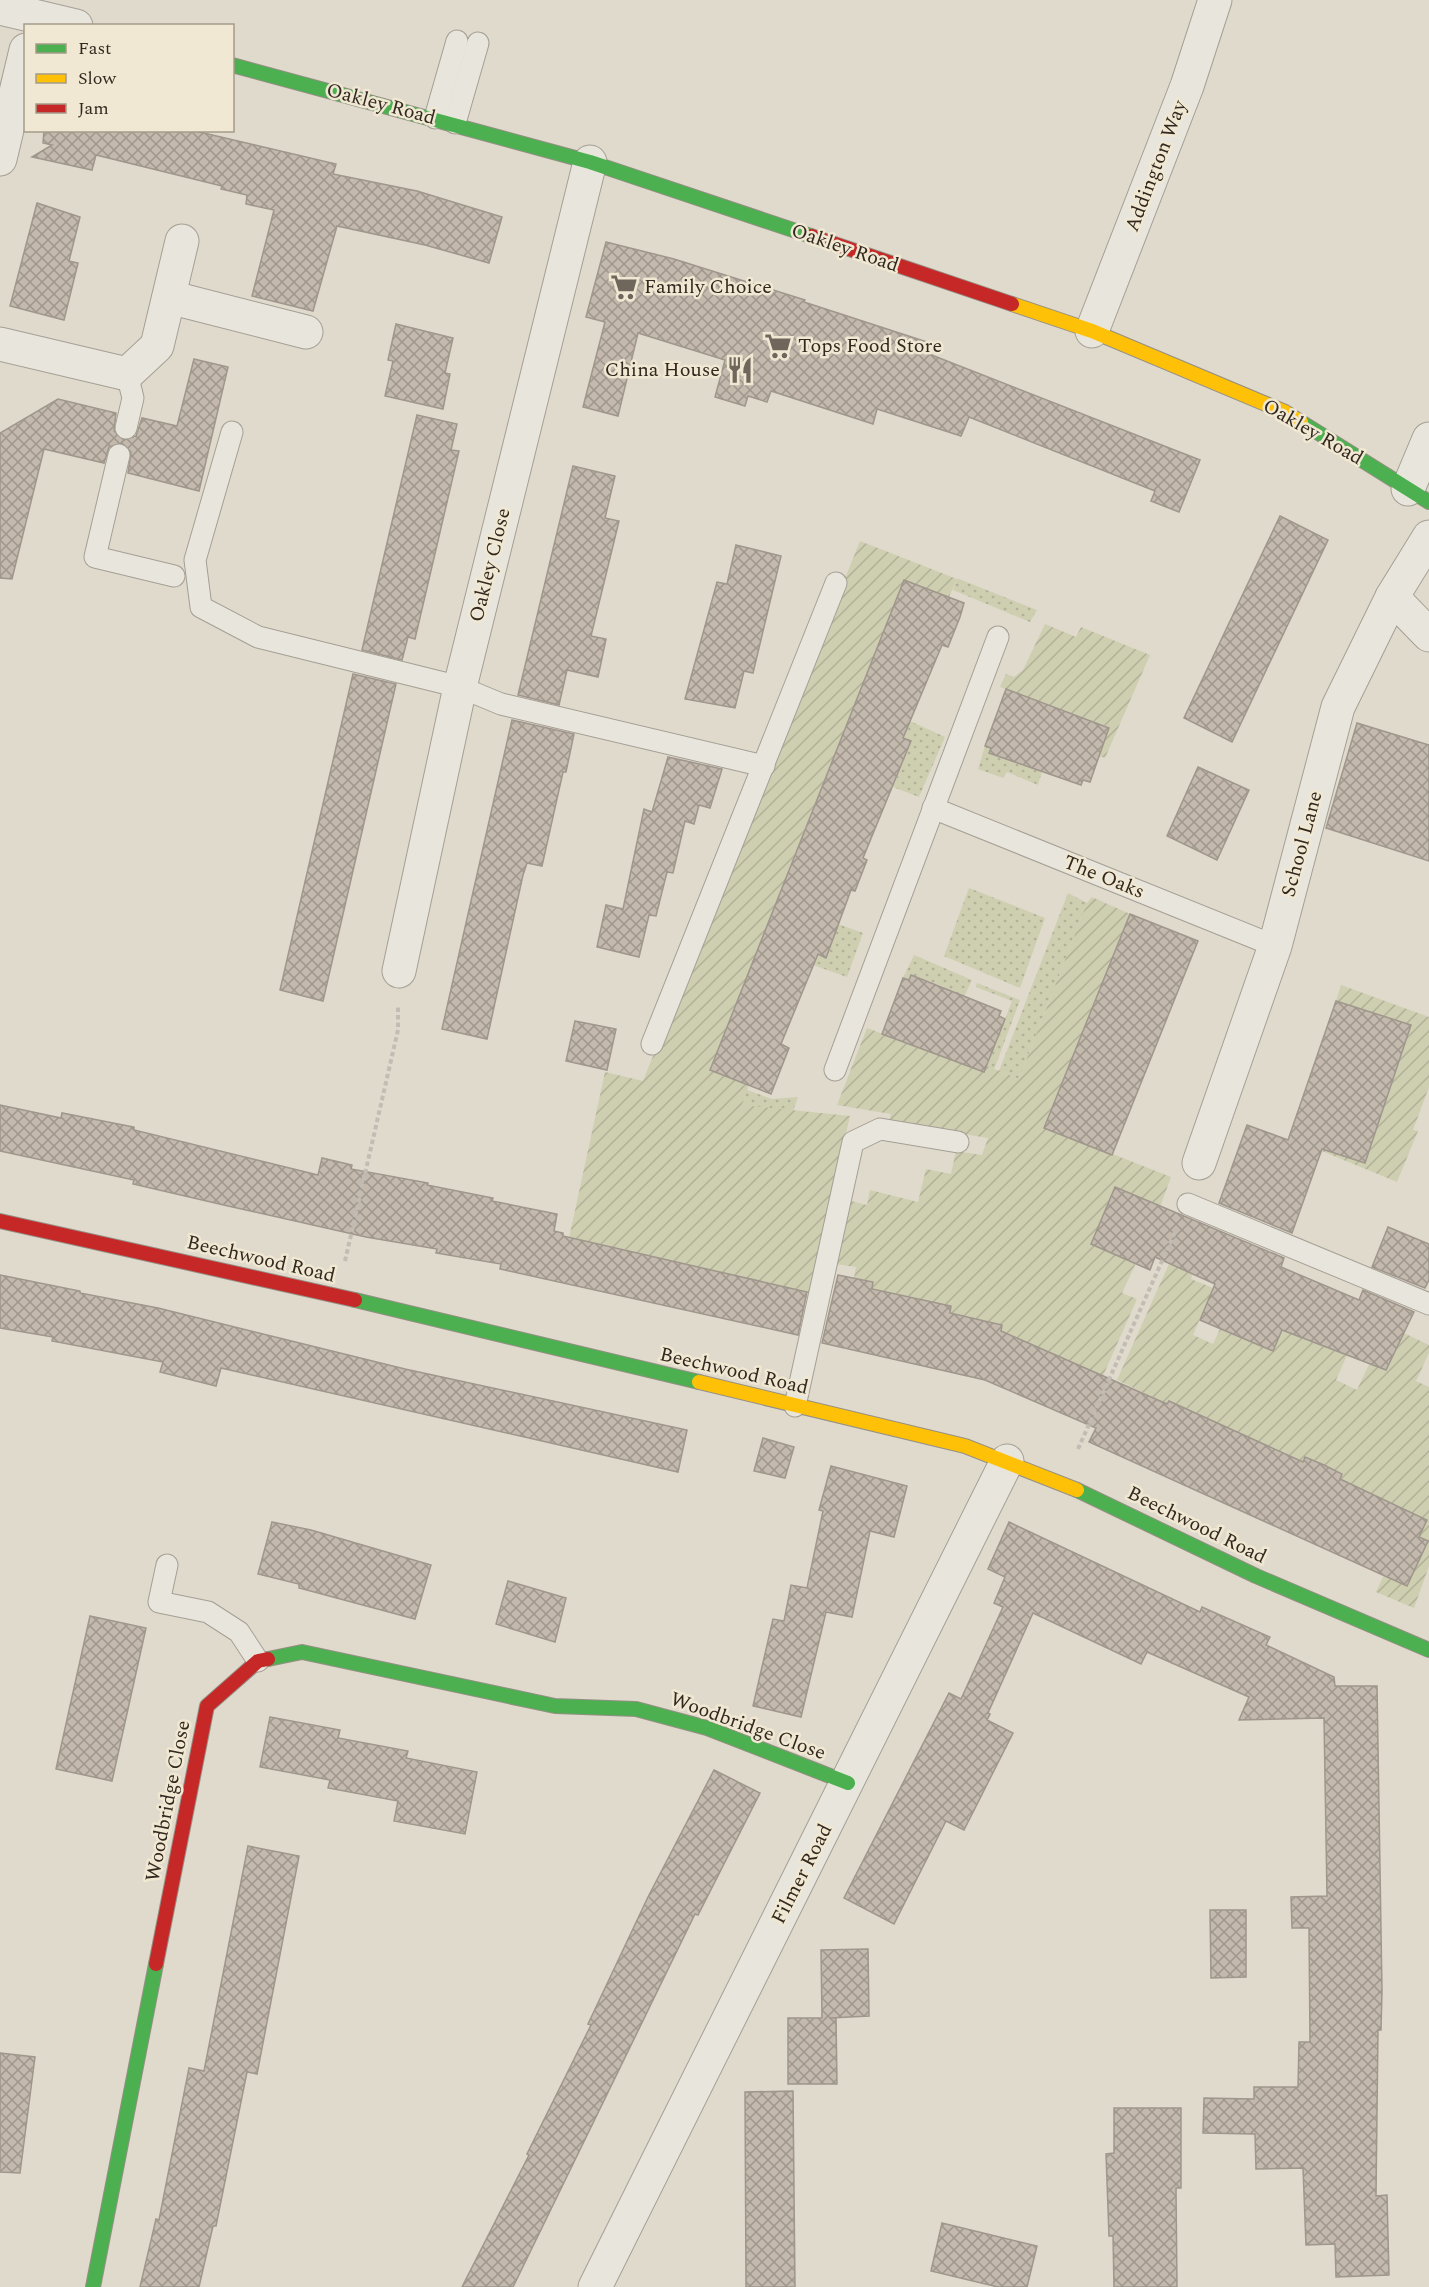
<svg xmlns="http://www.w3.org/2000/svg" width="1429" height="2287" viewBox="0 0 1429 2287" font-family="Spectral,serif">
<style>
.grass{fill:url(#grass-dots)}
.garden{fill:url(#garden-furrows)}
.building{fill:url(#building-cross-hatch);stroke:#9f968c;stroke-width:1.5}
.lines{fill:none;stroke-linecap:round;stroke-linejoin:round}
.lane-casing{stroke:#a59f95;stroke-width:23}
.street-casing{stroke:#a59f95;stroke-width:35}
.fast-casing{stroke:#958f85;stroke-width:16}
.slow-casing{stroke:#958f85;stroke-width:16}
.jam-casing{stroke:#958f85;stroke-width:16}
.path{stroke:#c1bcb4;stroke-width:4;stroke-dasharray:4.5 3;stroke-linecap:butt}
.lane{stroke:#e8e5dd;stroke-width:21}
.street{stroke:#e8e5dd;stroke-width:33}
.fast{stroke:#4caf50;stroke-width:14}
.slow{stroke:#ffc107;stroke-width:14}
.jam{stroke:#c62828;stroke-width:14}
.labels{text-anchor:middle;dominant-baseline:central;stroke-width:5;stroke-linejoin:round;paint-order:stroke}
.street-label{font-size:20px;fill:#32281f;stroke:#f0e8d2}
.poi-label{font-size:20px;fill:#32281f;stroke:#f0e8d2;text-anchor:start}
</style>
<defs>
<pattern id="grass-dots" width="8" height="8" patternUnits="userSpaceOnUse" patternTransform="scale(1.5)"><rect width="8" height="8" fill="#ceceb0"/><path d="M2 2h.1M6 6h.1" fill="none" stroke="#b1b197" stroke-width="1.8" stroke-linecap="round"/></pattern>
<pattern id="garden-furrows" width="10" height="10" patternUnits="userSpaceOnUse" patternTransform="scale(1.5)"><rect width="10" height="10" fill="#ceceb0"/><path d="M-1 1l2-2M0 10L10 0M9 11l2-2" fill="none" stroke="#b1b197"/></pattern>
<pattern id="building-cross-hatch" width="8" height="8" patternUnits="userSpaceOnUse" patternTransform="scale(1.5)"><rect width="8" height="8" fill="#c3b9ad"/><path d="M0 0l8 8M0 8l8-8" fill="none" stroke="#9f968c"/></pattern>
</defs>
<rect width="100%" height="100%" fill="#e0dacc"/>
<g class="grass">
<path d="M 957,579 L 959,579 L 1037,610 L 1030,622 L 953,590 Z"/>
<path d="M 910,721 L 945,737 L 919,797 L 893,787 L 911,742 L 903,738 Z"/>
<path d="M 985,746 L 991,748 L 990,753 L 1023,766 L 1025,762 L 1043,768 L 1038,785 L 1007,772 L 1003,778 L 978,769 Z"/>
<path d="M 969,888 L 1045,918 L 1020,988 L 944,956 Z"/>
<path d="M 1068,893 L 1087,903 L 1019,1079 L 999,1071 Z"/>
<path d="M 838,924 L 863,933 L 847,977 L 813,965 L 817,954 L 825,957 Z"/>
<path d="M 914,955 L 972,980 L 963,999 L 943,991 L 945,987 L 911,975 L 909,980 L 903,978 Z"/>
<path d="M 977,983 L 1020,1000 L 994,1070 L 987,1066 L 1012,1001 L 976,987 Z"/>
<path d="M 747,1090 L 772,1099 L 798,1097 L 793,1111 L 742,1105 Z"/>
</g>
<g class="garden">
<path d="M 860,541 L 957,579 L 949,597 L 904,580 L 790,866 L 792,892 L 781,889 L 764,935 L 797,1003 L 744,982 L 711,1070 L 749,1085 L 742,1105 L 850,1116 L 809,1293 L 569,1238 L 605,1072 L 643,1081 Z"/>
<path d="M 1045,624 L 1076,637 L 1081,627 L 1150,655 L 1105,758 L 1099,756 L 1109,727 L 1000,687 L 1006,674 L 1014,677 L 1023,670 Z"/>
<path d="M 1092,897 L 1130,914 L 1044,1127 L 1171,1177 L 1160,1207 L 1091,1244 L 1136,1263 L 1122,1293 L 1137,1299 L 1084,1419 L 1097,1373 L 950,1313 L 951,1306 L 871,1294 L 873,1282 L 854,1278 L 856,1267 L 835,1264 L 851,1201 L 867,1205 L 870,1190 L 918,1202 L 926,1169 L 951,1174 L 956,1151 L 982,1155 L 988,1138 L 889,1122 L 891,1114 L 837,1105 L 867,1028 L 984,1072 L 987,1066 L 1019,1079 L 1087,903 Z"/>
<path d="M 1341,985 L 1429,1017 L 1429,1087 L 1413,1130 L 1418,1131 L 1397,1182 L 1290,1138 L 1365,1163 L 1411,1025 L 1336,1001 Z"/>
<path d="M 1186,1226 L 1193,1274 L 1191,1279 L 1213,1288 L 1193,1335 L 1213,1344 L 1230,1307 L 1273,1350 L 1285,1324 L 1332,1335 L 1327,1347 L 1337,1352 L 1352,1344 L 1336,1380 L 1357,1390 L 1370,1362 L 1386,1370 L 1404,1333 L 1429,1345 L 1429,1353 L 1416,1381 L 1429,1387 L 1429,1566 L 1414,1608 L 1376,1592 L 1384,1575 L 1428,1541 L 1419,1537 L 1427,1520 L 1392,1503 L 1384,1519 L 1331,1499 L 1342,1474 L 1305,1457 L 1293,1482 L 1160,1419 L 1157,1399 L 1117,1380 Z"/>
</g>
<g class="building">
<path d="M 44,130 L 191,130 L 336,164 L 333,174 L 417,191 L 502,217 L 489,263 L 425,245 L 337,226 L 313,311 L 252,296 L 274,210 L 246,204 L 247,195 L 221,189 L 222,186 L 96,155 L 92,170 L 32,157 L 52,145 L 43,143 Z"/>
<path d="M 37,203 L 80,217 L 69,261 L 78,263 L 64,320 L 10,306 Z"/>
<path d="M 606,242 L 674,259 L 805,300 L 804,302 L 927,342 L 924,352 L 1200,460 L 1179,512 L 1151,501 L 1155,491 L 969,417 L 961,436 L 877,409 L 873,424 L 771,391 L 767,402 L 748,396 L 745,406 L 715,397 L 725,360 L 638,333 L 618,416 L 583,407 L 605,322 L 586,317 Z"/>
<path d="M 396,324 L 453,338 L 445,373 L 450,374 L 443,409 L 385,396 L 393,361 L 388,360 Z"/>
<path d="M 194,359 L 228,367 L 199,491 L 128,473 L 131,452 L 122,443 L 109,447 L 104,463 L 44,449 L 12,579 L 0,578 L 0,433 L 58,399 L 116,413 L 114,431 L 124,440 L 136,436 L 142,418 L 177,426 Z"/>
<path d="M 417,415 L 457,424 L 451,450 L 459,451 L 415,639 L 408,637 L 402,660 L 362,650 Z"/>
<path d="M 573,466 L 615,476 L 605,518 L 619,521 L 591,636 L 606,639 L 598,677 L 567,670 L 559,705 L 518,695 Z"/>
<path d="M 1280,516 L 1328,540 L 1232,742 L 1184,718 Z"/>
<path d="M 736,545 L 781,556 L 753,673 L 744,671 L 735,708 L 685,699 L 717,582 L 727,584 Z"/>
<path d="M 904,580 L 964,603 L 960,617 L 948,647 L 942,645 L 903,738 L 911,741 L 863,858 L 867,860 L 855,891 L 851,890 L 826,958 L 818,954 L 781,1044 L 789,1048 L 771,1094 L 710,1070 Z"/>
<path d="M 353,674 L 396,684 L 323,1001 L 280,990 Z"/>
<path d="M 1006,689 L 1109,728 L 1090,782 L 1083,780 L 1081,785 L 989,753 L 991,748 L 985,746 Z"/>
<path d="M 512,720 L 574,734 L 566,772 L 563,772 L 542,866 L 527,863 L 523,875 L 487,1039 L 442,1029 Z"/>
<path d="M 1357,723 L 1429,745 L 1429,861 L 1326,828 Z"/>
<path d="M 668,757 L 722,769 L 710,808 L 699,805 L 694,824 L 685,821 L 673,873 L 667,872 L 656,916 L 649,915 L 639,957 L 597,947 L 606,905 L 623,909 L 644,809 L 652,812 Z"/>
<path d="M 1198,767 L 1249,790 L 1217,860 L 1167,836 Z"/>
<path d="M 1130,914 L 1198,941 L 1112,1155 L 1044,1128 Z"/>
<path d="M 911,975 L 1001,1011 L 999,1016 L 1005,1019 L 984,1072 L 882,1034 L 903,978 L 909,980 Z"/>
<path d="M 1336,1001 L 1411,1025 L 1365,1163 L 1322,1149 L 1292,1233 L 1219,1203 L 1247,1125 L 1288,1140 Z"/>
<path d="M 575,1021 L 616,1029 L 607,1070 L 566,1061 Z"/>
<path d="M 0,1105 L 61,1118 L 62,1113 L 134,1127 L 134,1130 L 318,1175 L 322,1158 L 352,1165 L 351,1169 L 428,1183 L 427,1185 L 493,1198 L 492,1201 L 557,1214 L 554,1231 L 563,1233 L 563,1236 L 807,1292 L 798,1335 L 500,1269 L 501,1264 L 436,1253 L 437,1249 L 366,1237 L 228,1206 L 133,1184 L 134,1180 L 0,1151 Z"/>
<path d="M 1115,1187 L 1284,1258 L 1281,1267 L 1359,1300 L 1363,1290 L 1414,1312 L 1386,1370 L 1282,1330 L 1273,1351 L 1200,1320 L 1215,1284 L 1155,1257 L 1150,1270 L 1091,1244 Z"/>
<path d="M 1388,1227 L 1429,1244 L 1429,1280 L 1425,1288 L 1372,1267 Z"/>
<path d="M 0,1275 L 80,1291 L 80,1293 L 158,1308 L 405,1369 L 687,1430 L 678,1472 L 221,1368 L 216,1386 L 160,1372 L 163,1362 L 52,1341 L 53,1337 L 0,1328 Z"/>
<path d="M 838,1275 L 873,1282 L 872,1289 L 951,1306 L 950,1313 L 1002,1325 L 1001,1331 L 1167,1404 L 1169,1401 L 1303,1462 L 1305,1457 L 1324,1465 L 1342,1474 L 1340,1479 L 1427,1520 L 1419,1537 L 1428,1541 L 1407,1586 L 1089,1442 L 1096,1428 L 985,1380 L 822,1343 Z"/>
<path d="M 763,1438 L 794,1447 L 785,1478 L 754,1471 Z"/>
<path d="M 831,1466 L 907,1486 L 894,1537 L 870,1531 L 852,1617 L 826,1612 L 801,1717 L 753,1706 L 773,1619 L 784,1621 L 791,1585 L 807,1588 L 823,1511 L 819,1510 Z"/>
<path d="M 272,1522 L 311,1530 L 431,1565 L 415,1619 L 299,1588 L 299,1584 L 258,1574 Z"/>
<path d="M 1009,1522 L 1200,1612 L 1202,1607 L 1270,1637 L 1266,1645 L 1334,1677 L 1335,1686 L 1377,1686 L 1382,1991 L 1381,2030 L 1378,2030 L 1376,2196 L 1387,2195 L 1389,2275 L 1336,2277 L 1335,2244 L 1306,2245 L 1303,2168 L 1256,2169 L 1255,2134 L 1203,2133 L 1204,2098 L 1254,2099 L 1254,2087 L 1298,2087 L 1299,2042 L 1310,2042 L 1309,1928 L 1292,1928 L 1291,1897 L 1327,1896 L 1324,1718 L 1239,1720 L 1249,1697 L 1147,1652 L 1141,1664 L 1033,1613 L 988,1713 L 990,1714 L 987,1720 L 1013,1733 L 964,1830 L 946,1821 L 894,1924 L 844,1898 L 949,1693 L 961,1699 L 1003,1607 L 994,1603 L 1005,1577 L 988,1569 Z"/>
<path d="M 508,1581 L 566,1598 L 555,1642 L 496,1624 Z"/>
<path d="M 90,1616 L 146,1628 L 112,1781 L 56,1769 Z"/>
<path d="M 270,1717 L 340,1730 L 338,1738 L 408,1751 L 406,1758 L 477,1772 L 465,1834 L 394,1821 L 398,1801 L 328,1788 L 330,1780 L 260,1767 Z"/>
<path d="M 714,1770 L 760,1793 L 698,1915 L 695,1914 L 513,2287 L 462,2287 L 529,2155 L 527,2154 L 591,2025 L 588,2024 L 648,1897 Z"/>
<path d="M 248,1846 L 299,1856 L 257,2074 L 247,2072 L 216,2226 L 213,2226 L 199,2287 L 140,2287 L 156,2219 L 159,2220 L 189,2068 L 204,2071 Z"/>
<path d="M 1210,1910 L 1246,1910 L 1246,1977 L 1211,1978 Z"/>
<path d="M 868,1949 L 869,2016 L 830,2018 L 836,2018 L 837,2084 L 788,2084 L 788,2018 L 822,2018 L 821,1950 Z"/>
<path d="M 0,2053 L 35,2057 L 20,2173 L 0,2172 Z"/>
<path d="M 793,2091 L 795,2287 L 746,2287 L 745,2092 Z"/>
<path d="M 1114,2108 L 1181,2108 L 1181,2188 L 1176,2188 L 1177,2287 L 1114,2287 L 1113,2236 L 1109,2236 L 1106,2154 L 1114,2153 Z"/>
<path d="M 942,2223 L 1037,2246 L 1027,2287 L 998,2287 L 931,2271 Z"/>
</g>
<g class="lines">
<defs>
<g id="lane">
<path d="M 435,118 L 457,41"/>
<path d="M 455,123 L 478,43"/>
<path d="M 126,428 L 133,398 L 127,374"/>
<path d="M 232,432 L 195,560 L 201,607 L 258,637 L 460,687 L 501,704 L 764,766"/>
<path d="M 119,455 L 95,557 L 174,576"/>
<path d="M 933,808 L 1275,946"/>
<path d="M 652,1044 L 836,583"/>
<path d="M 835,1070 L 998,637"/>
<path d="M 1188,1204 L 1429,1304"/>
<path d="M 795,1406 L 853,1142 L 880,1129 L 958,1142"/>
<path d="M 167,1565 L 159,1602 L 208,1612 L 239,1632 L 258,1661"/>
</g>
<g id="street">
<path d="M 0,8 L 76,26"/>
<path d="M 0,159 L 26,50"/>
<path d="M 169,297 L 306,332"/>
<path d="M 1092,331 L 1187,86 L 1215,0"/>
<path d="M 0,344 L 127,374 L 157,346 L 182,241"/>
<path d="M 1408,489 L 1429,439"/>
<path d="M 1392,597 L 1429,635"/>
<path d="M 399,971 L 460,687 L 590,162"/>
<path d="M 1199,1163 L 1275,946 L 1338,707 L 1392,597 L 1429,537"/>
<path d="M 595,2287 L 1007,1461"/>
</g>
<g id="fast">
<path d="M 232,65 L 590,162 L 811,236"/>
<path d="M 1301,422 L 1429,502"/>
<path d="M 355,1300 L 699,1382"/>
<path d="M 1077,1490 L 1256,1576 L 1429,1650"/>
<path d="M 268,1659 L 302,1652 L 555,1706 L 636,1709 L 707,1728 L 848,1783"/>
<path d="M 93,2287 L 156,1964"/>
</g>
<g id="slow">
<path d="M 1012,304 L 1092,331 L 1285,412 L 1301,422"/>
<path d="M 699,1382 L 965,1446 L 1077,1490"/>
</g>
<g id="jam">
<path d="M 811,236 L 1012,304"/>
<path d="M 0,1221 L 355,1300"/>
<path d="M 156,1964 L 207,1706 L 258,1661 L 268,1659"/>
</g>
</defs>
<use href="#lane" class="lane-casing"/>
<use href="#street" class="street-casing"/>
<use href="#fast" class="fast-casing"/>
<use href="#slow" class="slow-casing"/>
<use href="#jam" class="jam-casing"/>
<g class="path">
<path d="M 345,1261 L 398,1030 L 398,1007"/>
<path d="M 1078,1449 L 1175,1232"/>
</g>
<use href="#lane" class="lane"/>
<use href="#street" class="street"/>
<use href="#fast" class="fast"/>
<use href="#slow" class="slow"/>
<use href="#jam" class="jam"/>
</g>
<defs>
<symbol id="supermarket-bare" viewBox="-9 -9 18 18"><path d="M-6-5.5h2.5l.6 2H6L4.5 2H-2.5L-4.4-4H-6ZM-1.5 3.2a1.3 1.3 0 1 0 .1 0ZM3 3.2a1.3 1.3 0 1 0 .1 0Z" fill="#6f665c" stroke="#f0e8d2" stroke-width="2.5" paint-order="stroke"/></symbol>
<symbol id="restaurant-bare" viewBox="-9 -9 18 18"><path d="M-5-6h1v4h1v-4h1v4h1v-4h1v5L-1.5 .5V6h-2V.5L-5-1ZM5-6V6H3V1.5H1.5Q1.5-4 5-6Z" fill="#6f665c" stroke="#f0e8d2" stroke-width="2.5" paint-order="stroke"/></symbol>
</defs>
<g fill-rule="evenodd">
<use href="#supermarket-bare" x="605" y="268" width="38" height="38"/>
<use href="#supermarket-bare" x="759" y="327" width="38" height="38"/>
<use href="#restaurant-bare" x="721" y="351" width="38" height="38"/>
</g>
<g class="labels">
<g class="street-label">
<text transform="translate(381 104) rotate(15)">Oakley Road</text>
<text transform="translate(1156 166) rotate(-69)">Addington Way</text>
<text transform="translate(845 248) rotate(19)">Oakley Road</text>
<text transform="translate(1313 432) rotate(30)">Oakley Road</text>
<text transform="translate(490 565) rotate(-76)">Oakley Close</text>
<text transform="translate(1302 844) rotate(-75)">School Lane</text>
<text transform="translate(1104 877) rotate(22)">The Oaks</text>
<text transform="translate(261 1259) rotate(13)">Beechwood Road</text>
<text transform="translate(734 1371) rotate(13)">Beechwood Road</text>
<text transform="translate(1197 1525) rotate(26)">Beechwood Road</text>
<text transform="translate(748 1726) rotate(20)">Woodbridge Close</text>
<text transform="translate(168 1801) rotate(-79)">Woodbridge Close</text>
<text transform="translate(802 1874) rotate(-63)">Filmer Road</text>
</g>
<g class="poi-label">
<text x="644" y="287">Family Choice</text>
<text x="798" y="346">Tops Food Store</text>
<text x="720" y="370" text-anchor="end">China House</text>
</g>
</g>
<rect x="24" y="24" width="210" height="108" fill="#f0e8d2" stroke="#a49b8a" stroke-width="1.5"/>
<rect x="36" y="44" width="30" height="9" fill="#4caf50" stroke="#a49b8a" stroke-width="1.5"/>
<text x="78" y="54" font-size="18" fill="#32281f">Fast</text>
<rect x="36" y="74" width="30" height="9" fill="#ffc107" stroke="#a49b8a" stroke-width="1.5"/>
<text x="78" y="84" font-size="18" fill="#32281f">Slow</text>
<rect x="36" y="104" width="30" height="9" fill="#c62828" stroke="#a49b8a" stroke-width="1.5"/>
<text x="78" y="114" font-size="18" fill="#32281f">Jam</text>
</svg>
